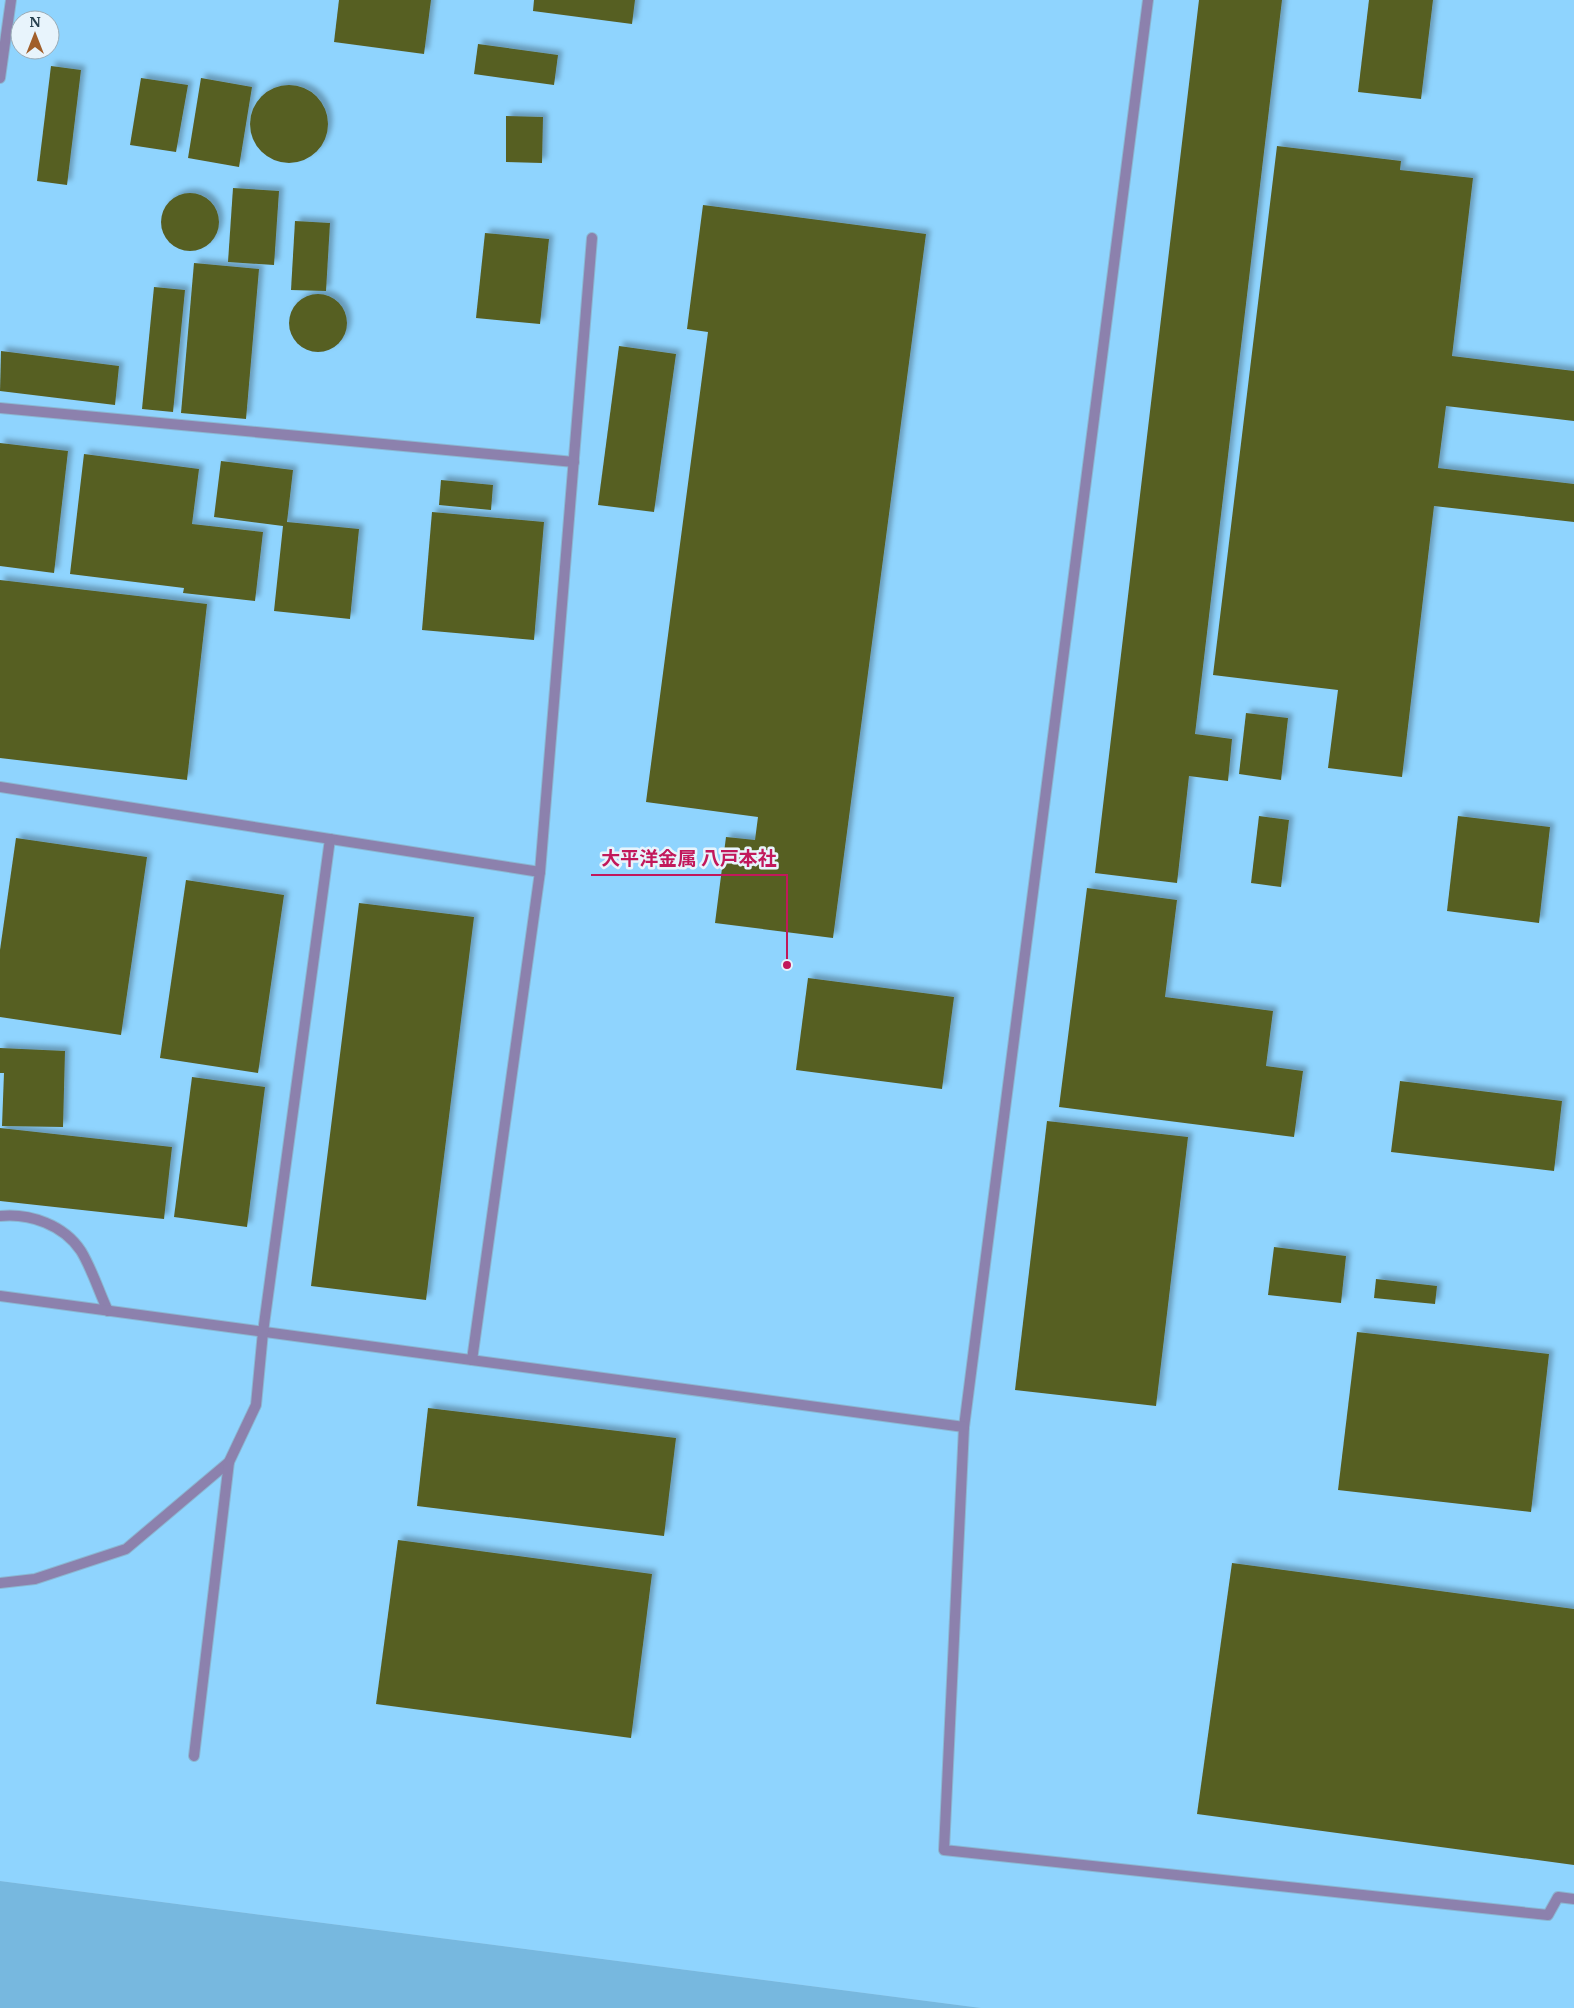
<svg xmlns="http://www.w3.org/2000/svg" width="1574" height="2008" viewBox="0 0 1574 2008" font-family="Merriweather,'Noto Sans JP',serif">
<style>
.built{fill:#8fd4fe;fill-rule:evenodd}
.water{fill:#77b8df}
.building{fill:#565e24;filter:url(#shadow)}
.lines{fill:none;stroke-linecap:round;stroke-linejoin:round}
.service-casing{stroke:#8cb7d2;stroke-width:12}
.service{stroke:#8c81ad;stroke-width:10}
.leader{fill:none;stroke:#c2185b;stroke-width:2}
.callout-dot{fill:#c2185b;stroke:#e8f4fc;stroke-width:2}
.callout-label{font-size:19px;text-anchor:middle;font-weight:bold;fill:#c2185b;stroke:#e8f4fc;stroke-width:5;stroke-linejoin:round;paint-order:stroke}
</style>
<defs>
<filter id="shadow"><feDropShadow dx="4.5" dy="-4.5" stdDeviation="2.5" flood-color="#0004"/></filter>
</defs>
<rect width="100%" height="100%" fill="#a9d9f7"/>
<path class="built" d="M 0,0 L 1574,0 L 1574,2008 L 981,2008 L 0,1881 ZM 20,20 L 50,20 L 50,50 L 20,50 Z"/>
<path class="water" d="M 0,1881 L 981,2008 L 0,2008 Z"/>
<g class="building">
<path d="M 339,0 L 431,0 L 424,54 L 334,42 Z"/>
<path d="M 534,0 L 635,0 L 632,24 L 533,11 Z"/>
<path d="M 1199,0 L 1282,0 L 1195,734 L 1232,739 L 1228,781 L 1189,776 L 1177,883 L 1095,873 Z"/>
<path d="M 1369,0 L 1433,0 L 1421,99 L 1358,92 Z"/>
<path d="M 478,44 L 558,55 L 554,85 L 474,74 Z"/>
<path d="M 51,66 L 81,70 L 67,185 L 37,181 Z"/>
<path d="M 141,78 L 188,85 L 176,152 L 130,145 Z"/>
<path d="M 201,78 L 252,87 L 239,167 L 188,158 Z"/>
<circle cx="289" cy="124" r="39"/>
<path d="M 506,116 L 543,117 L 542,163 L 506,162 Z"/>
<path d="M 1277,146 L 1401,161 L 1400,170 L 1473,178 L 1452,356 L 1574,371 L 1574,421 L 1446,406 L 1438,468 L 1574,484 L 1574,522 L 1434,506 L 1402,777 L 1328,768 L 1338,690 L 1213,675 Z"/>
<path d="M 233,188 L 279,191 L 274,265 L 228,262 Z"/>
<circle cx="190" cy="222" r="29"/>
<path d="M 703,205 L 926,234 L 833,938 L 715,923 L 726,837 L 755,840 L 758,817 L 646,802 L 708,332 L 687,329 Z"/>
<path d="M 295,221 L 330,223 L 326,291 L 291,290 Z"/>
<path d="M 485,233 L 549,239 L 540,324 L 476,318 Z"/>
<path d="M 194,263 L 259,269 L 246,419 L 181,413 Z"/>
<path d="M 154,287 L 185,290 L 173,412 L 142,409 Z"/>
<circle cx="318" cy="323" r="29"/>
<path d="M 619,346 L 676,354 L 654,512 L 598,505 Z"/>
<path d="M 1,351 L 119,366 L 115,405 L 0,391 Z"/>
<path d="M 0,443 L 68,451 L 54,573 L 0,566 Z"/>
<path d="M 84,454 L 199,469 L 192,524 L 263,532 L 255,601 L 183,593 L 184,588 L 70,574 Z"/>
<path d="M 221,461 L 293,470 L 287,522 L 359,529 L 350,619 L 274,611 L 283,526 L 214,517 Z"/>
<path d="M 441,480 L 493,485 L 491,510 L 439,505 Z"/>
<path d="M 432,512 L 544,522 L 534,640 L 422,630 Z"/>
<path d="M 0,580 L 207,604 L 187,780 L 0,758 Z"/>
<path d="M 1246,713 L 1288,718 L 1281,780 L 1239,774 Z"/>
<path d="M 1259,816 L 1289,820 L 1281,887 L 1251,883 Z"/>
<path d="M 1458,816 L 1550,827 L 1539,923 L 1447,911 Z"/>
<path d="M 16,838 L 147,857 L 121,1035 L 0,1017 L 0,950 Z"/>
<path d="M 186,880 L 284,895 L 258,1073 L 160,1058 Z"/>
<path d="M 1087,888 L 1177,900 L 1165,997 L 1273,1011 L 1266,1066 L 1303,1071 L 1294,1137 L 1059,1107 Z"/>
<path d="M 359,903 L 474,917 L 426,1300 L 311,1286 Z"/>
<path d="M 808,978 L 954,997 L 942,1089 L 796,1070 Z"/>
<path d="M 0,1048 L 65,1051 L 63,1127 L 2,1126 L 4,1073 L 0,1073 Z"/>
<path d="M 192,1077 L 265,1087 L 247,1227 L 174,1217 Z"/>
<path d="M 1400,1081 L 1562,1101 L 1554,1171 L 1391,1152 Z"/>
<path d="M 1047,1121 L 1188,1137 L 1156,1406 L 1015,1390 Z"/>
<path d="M 0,1128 L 172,1147 L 164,1219 L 0,1201 Z"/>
<path d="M 1274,1247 L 1346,1256 L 1341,1303 L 1268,1295 Z"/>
<path d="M 1376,1279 L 1437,1286 L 1435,1304 L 1374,1298 Z"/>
<path d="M 1357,1332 L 1549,1354 L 1531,1512 L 1338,1490 Z"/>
<path d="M 428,1408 L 676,1438 L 664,1536 L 417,1506 Z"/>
<path d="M 398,1540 L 652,1574 L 631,1738 L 376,1704 Z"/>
<path d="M 1232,1563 L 1574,1609 L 1574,1865 L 1197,1814 Z"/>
</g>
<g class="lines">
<defs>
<g id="service">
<path d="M 1148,0 L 964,1427 L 944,1850 L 1548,1915 L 1558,1897 L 1574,1899"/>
<path d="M 0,78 L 11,0"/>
<path d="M 0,408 L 574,462"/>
<path d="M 0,787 L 540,872"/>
<path d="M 0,1216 C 30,1213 64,1225 81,1251 C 92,1269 99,1292 108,1311"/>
<path d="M 0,1296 L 964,1427"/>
<path d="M 472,1360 L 540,872 L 592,238"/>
<path d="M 0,1583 L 35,1579 L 126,1549 L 229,1462 L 256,1405 L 263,1332 L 330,839"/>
<path d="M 194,1756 L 229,1462"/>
</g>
</defs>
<use href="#service" class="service-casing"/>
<use href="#service" class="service"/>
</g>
<path class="leader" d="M787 965L787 875H591"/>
<circle class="callout-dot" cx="787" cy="965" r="5"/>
<g class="callout-label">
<text x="689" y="865">大平洋金属 八戸本社</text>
</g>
<g transform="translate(35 35)"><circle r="24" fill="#e8f4fc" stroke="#9bacb7"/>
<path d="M0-4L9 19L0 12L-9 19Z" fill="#a15f2b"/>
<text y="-8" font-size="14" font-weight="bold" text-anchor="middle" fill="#27404f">N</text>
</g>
</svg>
